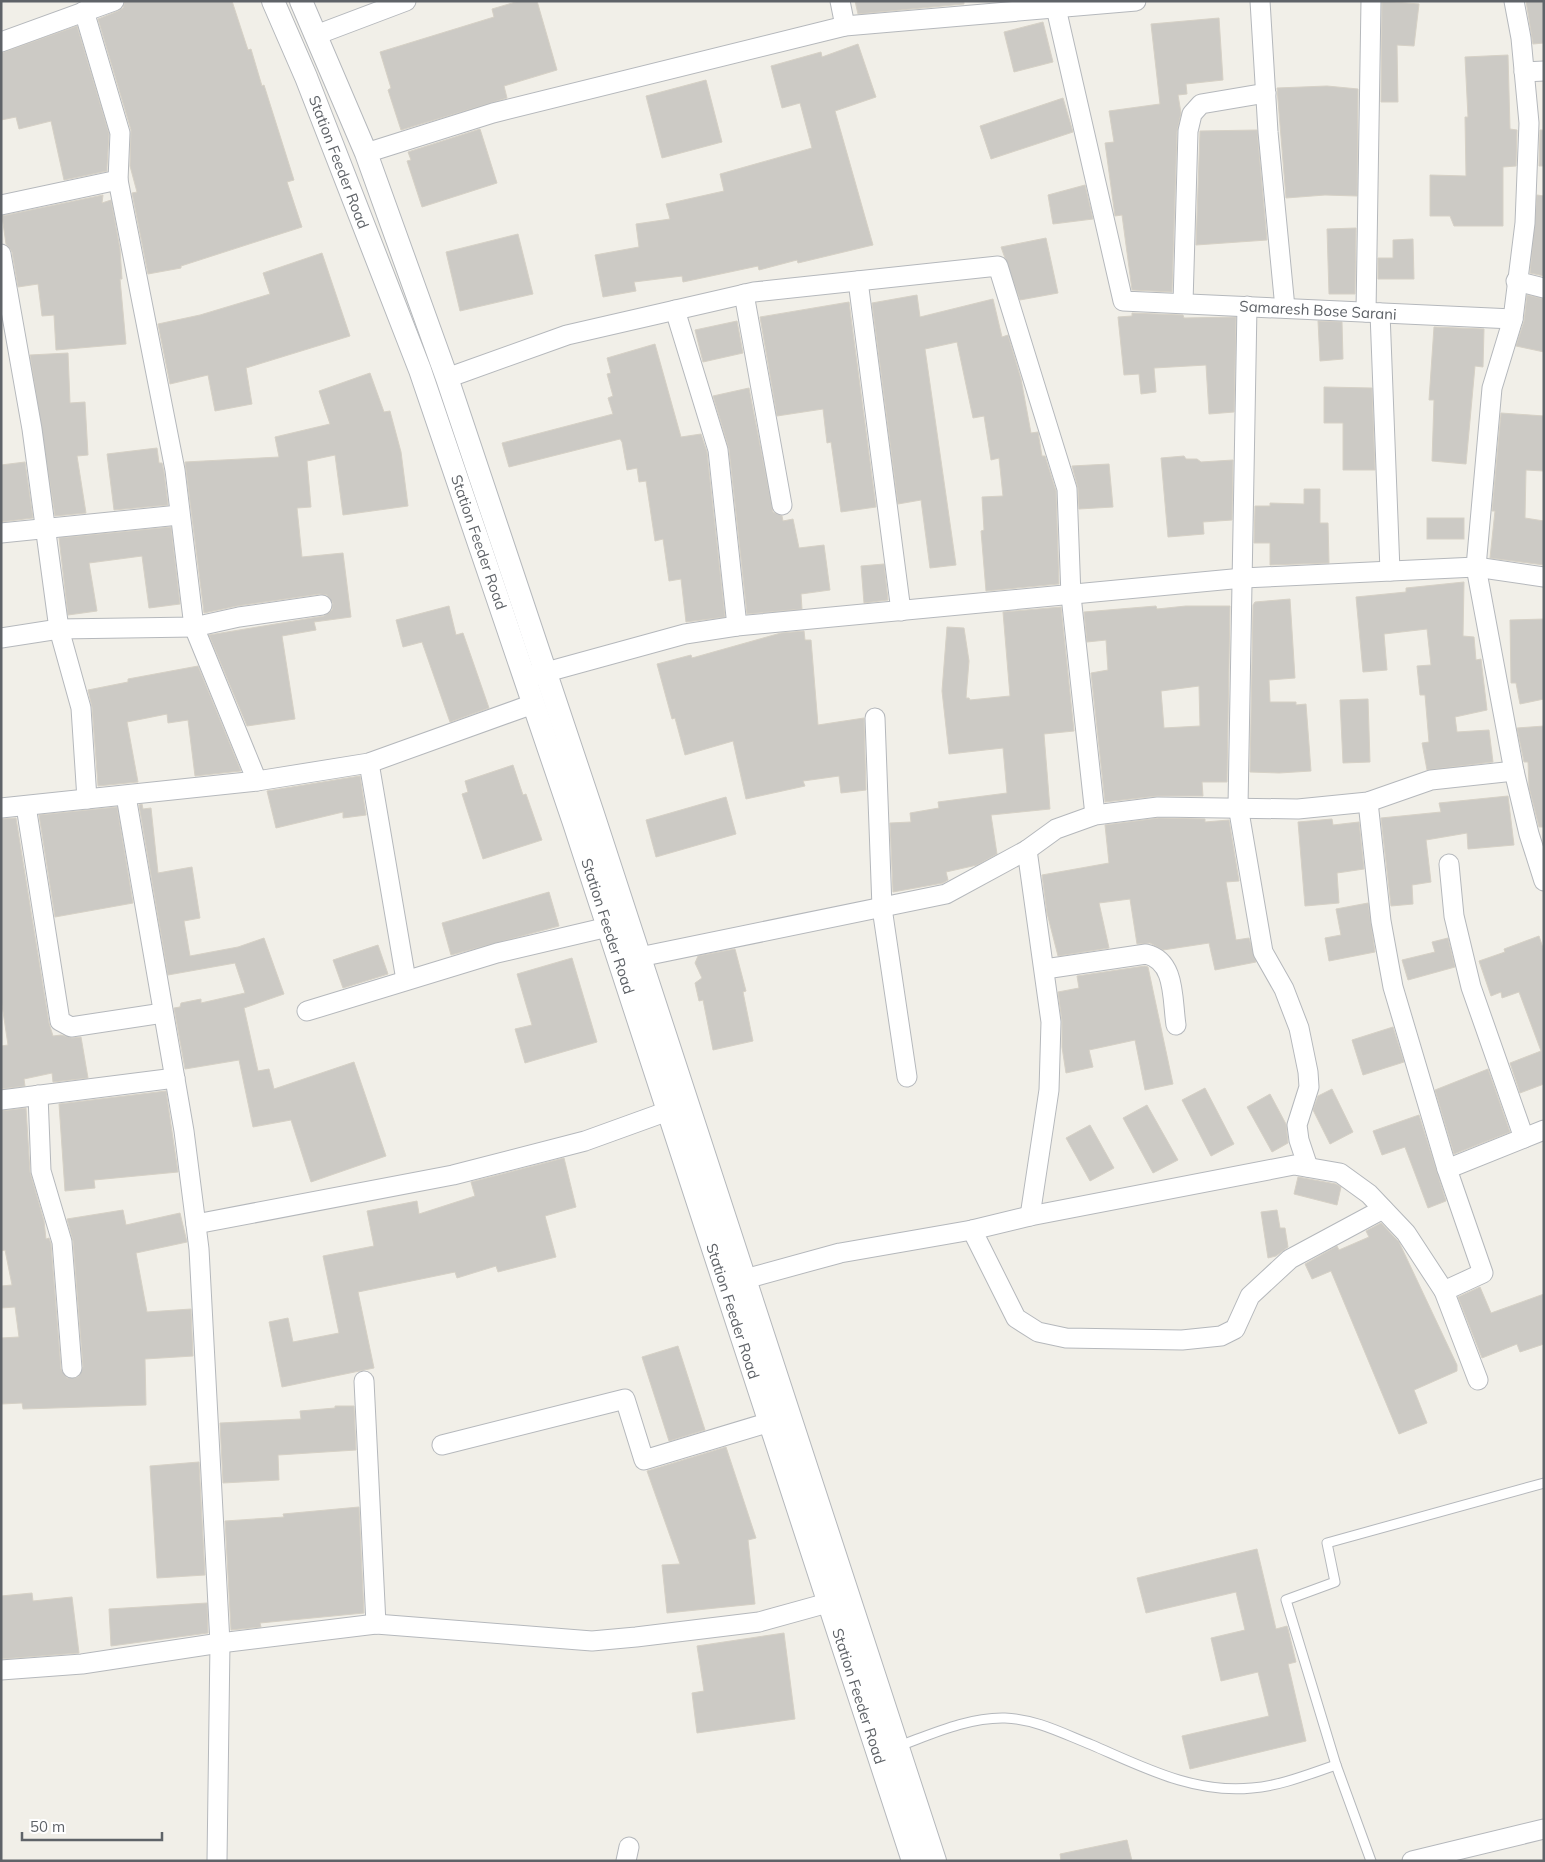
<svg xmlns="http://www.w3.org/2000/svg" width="1545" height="1862" viewBox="0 0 1545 1862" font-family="Mulish,sans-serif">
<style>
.building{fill:#cccac5;stroke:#d6d1c6;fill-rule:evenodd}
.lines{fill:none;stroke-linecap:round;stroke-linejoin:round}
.service-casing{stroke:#b5b8bc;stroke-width:11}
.minor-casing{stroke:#b5b8bc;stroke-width:21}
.tertiary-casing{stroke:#b5b8bc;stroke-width:24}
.service{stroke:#fff;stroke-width:9}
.minor{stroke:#fff;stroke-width:19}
.tertiary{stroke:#fff;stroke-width:22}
.labels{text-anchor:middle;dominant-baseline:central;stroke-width:4.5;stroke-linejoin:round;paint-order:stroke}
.street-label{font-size:15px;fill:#5f6368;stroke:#fff}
</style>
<rect width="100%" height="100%" fill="#f1efe8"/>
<g class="building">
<path d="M 125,1 L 232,1 L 248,50 L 251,49 L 262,86 L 264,85 L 294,180 L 287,182 L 302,227 L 181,266 L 181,268 L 148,274 L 132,193 L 137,192 L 130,166 L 131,130 L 98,19 L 118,11 L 123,8 Z"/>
<path d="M 519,1 L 537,1 L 557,70 L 504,86 L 507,98 L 401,130 L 388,90 L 391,88 L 380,52 L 494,17 L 492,9 Z"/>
<path d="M 855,1 L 964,1 L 964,4 L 858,14 Z"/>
<path d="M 1382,1 L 1419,4 L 1414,46 L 1397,45 L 1398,102 L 1381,102 Z"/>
<path d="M 1526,1 L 1544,1 L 1544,43 L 1533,44 Z"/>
<path d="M 1219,18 L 1223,80 L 1186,84 L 1187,94 L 1178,95 L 1181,113 L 1177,131 L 1172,292 L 1132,290 L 1122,215 L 1115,216 L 1105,143 L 1114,142 L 1109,111 L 1160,104 L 1151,24 Z"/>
<path d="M 1043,22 L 1053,62 L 1014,72 L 1004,32 Z"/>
<path d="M 77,26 L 109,134 L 107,167 L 107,171 L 64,180 L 51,121 L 19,129 L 16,117 L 1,120 L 1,53 Z"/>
<path d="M 858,44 L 876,97 L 835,111 L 873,245 L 798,263 L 797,260 L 759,270 L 758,266 L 683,282 L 682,276 L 634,282 L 636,291 L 603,297 L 595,255 L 639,247 L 636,224 L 670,219 L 666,204 L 724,191 L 720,174 L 812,148 L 800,103 L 782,108 L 771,66 L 821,52 L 822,57 Z"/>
<path d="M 1508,55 L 1510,129 L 1517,130 L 1516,166 L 1503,167 L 1503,226 L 1454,226 L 1450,216 L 1430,216 L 1430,175 L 1466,176 L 1465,117 L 1468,117 L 1465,57 Z"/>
<path d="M 706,80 L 722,142 L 662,158 L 646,96 Z"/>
<path d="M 1327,86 L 1358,89 L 1357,196 L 1325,195 L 1286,198 L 1277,88 Z"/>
<path d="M 1063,98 L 1073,132 L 991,159 L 980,126 Z"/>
<path d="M 480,129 L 497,183 L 422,207 L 407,161 L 411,160 L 408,152 Z"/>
<path d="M 1257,130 L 1267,240 L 1196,245 L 1200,131 Z"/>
<path d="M 1540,130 L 1544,130 L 1544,166 L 1539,166 Z"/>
<path d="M 1085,185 L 1093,219 L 1053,224 L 1048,195 Z"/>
<path d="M 103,195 L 102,203 L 111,200 L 120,249 L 122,279 L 120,279 L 126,344 L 56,350 L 54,315 L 42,316 L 38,284 L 18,287 L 12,252 L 6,244 L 2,216 Z"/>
<path d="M 1537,195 L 1544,196 L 1544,276 L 1530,273 Z"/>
<path d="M 1356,228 L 1355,294 L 1329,294 L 1327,229 Z"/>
<path d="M 518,234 L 533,294 L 460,311 L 446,252 Z"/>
<path d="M 1046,238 L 1058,293 L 1020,300 L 1001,247 Z"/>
<path d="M 1413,239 L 1414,279 L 1378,279 L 1378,258 L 1393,258 L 1393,240 Z"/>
<path d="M 322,253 L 350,336 L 246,368 L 252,404 L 215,411 L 208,375 L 170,384 L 158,324 L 200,315 L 270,294 L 263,273 Z"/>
<path d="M 917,295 L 920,317 L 993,299 L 1002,337 L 1008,335 L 1021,379 L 1031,433 L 1038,432 L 1042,456 L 1045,456 L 1056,491 L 1059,584 L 986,591 L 981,531 L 984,530 L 982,497 L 1003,496 L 999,458 L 991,460 L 984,416 L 973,418 L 957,342 L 925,349 L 956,565 L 930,568 L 921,500 L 898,504 L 872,303 Z"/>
<path d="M 1527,295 L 1544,299 L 1544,352 L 1516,346 L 1524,321 Z"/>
<path d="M 849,302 L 876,507 L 841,512 L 831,442 L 827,443 L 823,409 L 777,416 L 760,317 Z"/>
<path d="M 1132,313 L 1183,315 L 1184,318 L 1236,317 L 1234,412 L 1209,414 L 1206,365 L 1154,368 L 1156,392 L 1141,394 L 1139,374 L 1124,375 L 1118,317 L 1132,316 Z"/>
<path d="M 737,321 L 743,353 L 703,362 L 695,330 Z"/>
<path d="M 1318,321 L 1342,322 L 1343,359 L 1320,361 Z"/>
<path d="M 1434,327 L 1484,329 L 1483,367 L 1475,366 L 1466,464 L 1432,461 L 1434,400 L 1429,400 Z"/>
<path d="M 655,344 L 681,437 L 701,434 L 707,452 L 725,617 L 686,622 L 681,579 L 669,581 L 663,539 L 655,541 L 646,481 L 639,482 L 637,468 L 627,470 L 622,442 L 620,439 L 509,467 L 502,443 L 613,414 L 608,398 L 613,396 L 607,374 L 611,373 L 607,358 Z"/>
<path d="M 68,353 L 70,403 L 85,402 L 88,455 L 77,456 L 86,513 L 55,516 L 30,355 Z"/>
<path d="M 370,373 L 384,412 L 390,411 L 401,452 L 408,506 L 343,515 L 335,455 L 307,461 L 311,507 L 297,508 L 302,557 L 343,553 L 351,617 L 314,622 L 316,630 L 282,636 L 295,719 L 247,726 L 209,635 L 324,616 L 332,610 L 333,603 L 327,595 L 320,594 L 237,606 L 204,613 L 185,462 L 279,457 L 275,437 L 330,424 L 319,391 Z"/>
<path d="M 1324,387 L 1372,388 L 1375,470 L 1343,470 L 1343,423 L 1324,423 Z"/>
<path d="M 749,388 L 773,512 L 782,516 L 783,521 L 793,519 L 799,548 L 824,545 L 830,590 L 801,594 L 802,609 L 747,614 L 729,449 L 713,396 Z"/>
<path d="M 1501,413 L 1544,416 L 1544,471 L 1526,470 L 1525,518 L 1544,521 L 1544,565 L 1490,558 L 1495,511 L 1492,511 Z"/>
<path d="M 157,448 L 159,463 L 162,463 L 164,472 L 168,505 L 114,510 L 107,454 Z"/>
<path d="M 1184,456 L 1186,459 L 1197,459 L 1201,462 L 1233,460 L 1232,520 L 1203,522 L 1204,534 L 1168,537 L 1161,458 Z"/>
<path d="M 25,462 L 33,518 L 1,522 L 1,465 Z"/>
<path d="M 1109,464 L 1113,507 L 1079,509 L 1078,488 L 1072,466 Z"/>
<path d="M 1304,489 L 1320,489 L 1320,523 L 1328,523 L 1329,563 L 1270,565 L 1270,543 L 1254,543 L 1255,506 L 1270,506 L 1270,503 L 1304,504 Z"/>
<rect x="1427" y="518" width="37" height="21"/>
<path d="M 171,527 L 180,604 L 149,608 L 142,556 L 89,563 L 97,611 L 68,615 L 59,538 Z"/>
<path d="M 884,564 L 888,600 L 864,603 L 861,566 Z"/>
<path d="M 1464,582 L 1463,636 L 1474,637 L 1476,660 L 1481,659 L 1487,710 L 1455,717 L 1457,732 L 1489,730 L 1493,762 L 1427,770 L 1422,743 L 1429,742 L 1425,695 L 1420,695 L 1417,666 L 1431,665 L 1427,629 L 1384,634 L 1387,670 L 1363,672 L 1356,597 L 1406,592 L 1406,588 Z"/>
<path d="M 1290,599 L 1295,678 L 1269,680 L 1270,702 L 1296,702 L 1296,705 L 1306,704 L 1311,771 L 1279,773 L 1250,772 L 1253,605 L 1255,602 Z"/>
<path d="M 449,606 L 456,635 L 463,633 L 489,708 L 450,722 L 422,642 L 403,647 L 396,620 Z"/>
<path d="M 1156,606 L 1157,609 L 1186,606 L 1230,606 L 1227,782 L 1202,782 L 1203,796 L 1157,796 L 1105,802 L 1091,673 L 1108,670 L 1106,640 L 1087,642 L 1084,612 ZM 1199,686 L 1200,726 L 1164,728 L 1161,691 Z"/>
<path d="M 1061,607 L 1074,731 L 1044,734 L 1050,809 L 991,815 L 997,854 L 977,865 L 946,872 L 948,880 L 943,883 L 893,892 L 890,823 L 911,822 L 910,813 L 939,808 L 938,802 L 1007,793 L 1003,748 L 949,754 L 942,691 L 947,627 L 964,628 L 969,661 L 966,698 L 969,698 L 970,700 L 1010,696 L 1003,612 Z"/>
<path d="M 1544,619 L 1544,699 L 1520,704 L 1516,683 L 1511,683 L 1510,620 Z"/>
<path d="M 804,631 L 805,640 L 811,640 L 818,725 L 864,718 L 866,790 L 841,793 L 839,776 L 803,781 L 805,786 L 746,799 L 733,741 L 685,755 L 675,718 L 672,719 L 657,664 L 691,655 L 692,658 L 781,633 Z"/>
<path d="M 198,666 L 241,771 L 195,776 L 188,720 L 168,723 L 167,714 L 127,722 L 138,782 L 98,786 L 92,707 L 88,690 L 128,682 L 128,679 Z"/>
<path d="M 1368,699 L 1370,762 L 1343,763 L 1340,700 Z"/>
<path d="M 1544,726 L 1544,827 L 1539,827 L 1529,787 L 1528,762 L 1524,762 L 1517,728 Z"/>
<path d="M 513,765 L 523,795 L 526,794 L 542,840 L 483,859 L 462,794 L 468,792 L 465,781 Z"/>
<path d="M 360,776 L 366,815 L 343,818 L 343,812 L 276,828 L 267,791 Z"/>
<path d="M 1508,796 L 1514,845 L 1468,849 L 1467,833 L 1426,840 L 1431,882 L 1412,885 L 1413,904 L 1391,906 L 1381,818 L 1441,812 L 1439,803 Z"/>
<path d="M 726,797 L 736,834 L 656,857 L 646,820 Z"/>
<path d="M 142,804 L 143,809 L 151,808 L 158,873 L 192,867 L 200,918 L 184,921 L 190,956 L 238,947 L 264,938 L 284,994 L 244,1008 L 258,1071 L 269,1069 L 274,1089 L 354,1062 L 386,1156 L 311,1182 L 291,1120 L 253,1127 L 239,1060 L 185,1069 L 174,1008 L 180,1007 L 181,1003 L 201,999 L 201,1003 L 245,993 L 235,963 L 168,975 L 139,805 Z"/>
<path d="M 117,807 L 133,903 L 55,917 L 39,815 Z"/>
<path d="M 16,818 L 49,1023 L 53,1036 L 61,1035 L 72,1038 L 81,1037 L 88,1078 L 53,1082 L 52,1073 L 24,1079 L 25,1086 L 1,1089 L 1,1046 L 8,1045 L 1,998 L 1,819 Z"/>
<path d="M 1159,818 L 1205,819 L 1205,822 L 1229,820 L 1239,881 L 1226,882 L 1236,940 L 1249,938 L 1256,962 L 1215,970 L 1209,943 L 1163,950 L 1150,943 L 1137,944 L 1130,899 L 1099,903 L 1109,948 L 1058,956 L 1047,913 L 1042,875 L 1109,863 L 1105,825 Z"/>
<path d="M 1332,819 L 1333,825 L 1359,822 L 1364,869 L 1337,873 L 1339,903 L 1305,906 L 1298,822 Z"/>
<path d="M 549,892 L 559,926 L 451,955 L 442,923 Z"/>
<path d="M 1368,903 L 1375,952 L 1329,961 L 1325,938 L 1341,935 L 1336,909 Z"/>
<path d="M 1539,936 L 1544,951 L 1544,1084 L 1520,1093 L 1510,1063 L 1541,1051 L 1519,992 L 1502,998 L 1501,992 L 1491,996 L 1479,961 L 1505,952 L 1504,949 Z"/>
<path d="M 1448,938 L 1455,967 L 1408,980 L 1402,960 L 1435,952 L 1432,942 Z"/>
<path d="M 378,945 L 388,974 L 343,988 L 333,960 Z"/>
<path d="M 735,949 L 746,991 L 743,992 L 753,1041 L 713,1050 L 703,1000 L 699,1001 L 695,983 L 702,978 L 695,963 L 698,956 Z"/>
<path d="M 572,958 L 597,1042 L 525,1063 L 515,1029 L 532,1025 L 517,974 Z"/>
<path d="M 1145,966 L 1148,967 L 1173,1084 L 1145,1090 L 1135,1040 L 1089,1050 L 1093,1067 L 1066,1073 L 1062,1047 L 1062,1021 L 1058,992 L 1079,988 L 1077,976 Z"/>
<path d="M 1393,1027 L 1404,1062 L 1363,1075 L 1352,1040 Z"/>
<path d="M 1488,1069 L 1510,1132 L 1454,1154 L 1435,1090 Z"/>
<path d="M 1205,1088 L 1234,1144 L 1211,1156 L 1182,1100 Z"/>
<path d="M 1332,1089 L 1353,1132 L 1330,1144 L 1313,1110 L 1318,1096 Z"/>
<path d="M 166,1091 L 178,1172 L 94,1180 L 95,1188 L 65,1191 L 59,1104 Z"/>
<path d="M 1270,1094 L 1286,1124 L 1288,1143 L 1272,1152 L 1247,1107 Z"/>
<path d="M 1147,1105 L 1178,1160 L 1153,1173 L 1123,1118 Z"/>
<path d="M 26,1108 L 30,1172 L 44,1221 L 46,1239 L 49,1238 L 51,1244 L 61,1369 L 67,1378 L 78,1377 L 83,1367 L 73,1241 L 67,1219 L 123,1210 L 126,1225 L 180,1213 L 187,1242 L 136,1253 L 147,1312 L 191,1309 L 193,1356 L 145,1359 L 146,1405 L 23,1409 L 22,1403 L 1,1404 L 1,1338 L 19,1337 L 15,1307 L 1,1308 L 1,1286 L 12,1285 L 5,1250 L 1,1251 L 1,1111 Z"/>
<path d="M 1419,1115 L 1446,1201 L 1428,1208 L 1405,1147 L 1382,1155 L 1373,1131 Z"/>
<path d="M 1090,1125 L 1114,1168 L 1090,1181 L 1066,1138 Z"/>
<path d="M 564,1158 L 576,1207 L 545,1216 L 556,1257 L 498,1272 L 496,1266 L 457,1278 L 455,1272 L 358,1292 L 374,1368 L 282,1387 L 269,1322 L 288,1318 L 293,1342 L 339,1333 L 323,1256 L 374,1246 L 367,1211 L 417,1201 L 419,1214 L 475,1196 L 471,1182 Z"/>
<path d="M 1298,1177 L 1336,1184 L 1341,1187 L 1337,1205 L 1294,1194 Z"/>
<path d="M 1277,1210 L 1280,1228 L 1285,1228 L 1288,1247 L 1276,1256 L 1268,1258 L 1261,1212 Z"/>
<path d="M 1381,1223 L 1399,1242 L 1457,1365 L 1457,1371 L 1414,1390 L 1427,1423 L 1399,1434 L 1331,1271 L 1312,1279 L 1305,1264 L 1337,1246 L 1339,1250 L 1369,1237 L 1366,1231 Z"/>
<path d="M 1480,1287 L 1491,1313 L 1544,1294 L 1544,1344 L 1520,1352 L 1517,1344 L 1482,1358 L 1458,1297 Z"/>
<path d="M 678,1346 L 705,1430 L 669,1441 L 642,1357 Z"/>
<path d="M 335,1406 L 354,1406 L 356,1450 L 278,1455 L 279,1480 L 223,1483 L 220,1423 L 301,1419 L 300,1411 L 335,1408 Z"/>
<path d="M 726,1447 L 756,1538 L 748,1540 L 755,1604 L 667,1613 L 662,1565 L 680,1564 L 647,1471 Z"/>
<path d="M 199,1462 L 205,1575 L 157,1578 L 150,1466 Z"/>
<path d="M 359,1507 L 364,1613 L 260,1623 L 261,1627 L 231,1630 L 225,1521 L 284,1517 L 283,1514 Z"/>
<path d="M 1257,1549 L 1276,1629 L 1287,1626 L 1288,1629 L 1296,1662 L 1288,1664 L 1306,1741 L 1190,1769 L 1182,1736 L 1269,1716 L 1258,1672 L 1221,1681 L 1211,1638 L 1245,1630 L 1236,1592 L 1146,1613 L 1137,1578 Z"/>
<path d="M 32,1593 L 33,1601 L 72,1597 L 79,1653 L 1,1659 L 1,1596 Z"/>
<path d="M 207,1603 L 208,1633 L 111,1646 L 109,1609 Z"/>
<path d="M 784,1633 L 795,1719 L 697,1733 L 692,1693 L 704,1691 L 697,1646 Z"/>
<path d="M 1127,1840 L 1132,1861 L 1061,1861 L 1060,1854 Z"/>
</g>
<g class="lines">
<defs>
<g id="service">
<path d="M 899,1746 C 932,1734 969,1717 1005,1718 C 1036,1719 1064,1734 1092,1745 C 1143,1767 1194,1794 1252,1788 C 1280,1786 1309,1774 1336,1765"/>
<path d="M 1371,1861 L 1336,1765 L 1286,1600 L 1335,1582 L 1327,1543 L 1544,1483"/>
</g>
<g id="minor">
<path d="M 840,1 L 845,26"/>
<path d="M 1260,1 L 1268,132 L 1285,308"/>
<path d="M 1514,1 L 1521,38 L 1529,123 L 1525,223 L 1513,319 L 1492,388 L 1476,567 L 1514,771 L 1529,834 L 1544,881"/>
<path d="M 1056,8 L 1123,301 L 1513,319"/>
<path d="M 84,11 L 120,133 L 118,180 L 175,470 L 194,627 L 257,781"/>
<path d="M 316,35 L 406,1"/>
<path d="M 1,42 L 114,1"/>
<path d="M 1524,72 L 1544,71"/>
<path d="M 366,153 L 493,113 L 845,26 L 1136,1"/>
<path d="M 1,205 L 118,180"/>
<path d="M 1,254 L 32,429 L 59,629 L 81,708 L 87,799"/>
<path d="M 858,281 L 901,611"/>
<path d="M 1516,281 L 1544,288"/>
<path d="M 744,294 L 782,505"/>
<path d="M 1183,303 L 1188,131 L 1192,114 L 1201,104 L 1266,93"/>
<path d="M 1247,306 L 1238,806 L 1263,952 L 1284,989 L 1299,1028 L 1308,1072 L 1309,1087 L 1297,1125 L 1299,1140 L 1308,1167"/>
<path d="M 675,310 L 718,450 L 737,626"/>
<path d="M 1366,312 L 1371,1"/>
<path d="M 1380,313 L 1390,571"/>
<path d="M 447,378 L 567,335 L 754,292 L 998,266 L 1067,489 L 1071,596 L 1095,815"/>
<path d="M 1,533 L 179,515"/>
<path d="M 1,638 L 59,629 L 194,627 L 239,617 L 322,605"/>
<path d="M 532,676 L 685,634 L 737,626 L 1243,578 L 1476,567 L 1544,577"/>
<path d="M 875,718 L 882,908 L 907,1077"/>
<path d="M 369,763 L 406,980"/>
<path d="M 126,796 L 184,1131 L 199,1249 L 220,1643 L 217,1861"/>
<path d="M 1368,802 L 1381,921 L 1393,987 L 1447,1169 L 1483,1273 L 1444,1291"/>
<path d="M 26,806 L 60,1021 L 71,1027 L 163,1013"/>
<path d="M 1,808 L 257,781 L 369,763 L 533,704"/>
<path d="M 1027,850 L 1051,1022 L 1049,1090 L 1030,1216"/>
<path d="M 1449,864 L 1454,916 L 1471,987 L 1524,1138"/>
<path d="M 625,960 L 946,894 L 1027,850 L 1056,829 L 1095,815 L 1158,807 L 1298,809 L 1368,802 L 1431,780 L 1514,771"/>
<path d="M 1045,969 L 1146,954 C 1176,961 1172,999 1176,1025"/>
<path d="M 307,1011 L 497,953 L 608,927"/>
<path d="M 38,1095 L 41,1171 L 62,1242 L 72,1368"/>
<path d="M 1,1100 L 175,1078"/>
<path d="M 1447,1169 L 1544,1130"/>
<path d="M 196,1224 L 453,1175 L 585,1141 L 668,1111"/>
<path d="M 972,1230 L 1016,1318 L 1038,1332 L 1066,1338 L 1182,1340 L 1221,1336 L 1235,1329 L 1250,1296 L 1290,1259 L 1383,1209"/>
<path d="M 745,1279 L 840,1253 L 972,1230 L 1030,1216 L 1294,1165 L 1340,1173 L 1369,1194 L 1406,1233 L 1444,1291 L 1478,1380"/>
<path d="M 364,1381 L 376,1624"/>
<path d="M 442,1445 L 625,1399 L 644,1460 L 770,1422"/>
<path d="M 1,1670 L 82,1664 L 220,1643 L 376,1624 L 592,1641 L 636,1637 L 759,1622 L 842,1599"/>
<path d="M 626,1861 L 629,1847"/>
<path d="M 1412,1861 L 1544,1829"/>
</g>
<g id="tertiary">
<path d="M 273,1 L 306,77 L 420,370 L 574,823 L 913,1861"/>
<path d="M 301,1 L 366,153 L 447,378 L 593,814 L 935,1861"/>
</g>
</defs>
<use href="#service" class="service-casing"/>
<use href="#minor" class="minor-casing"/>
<use href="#tertiary" class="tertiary-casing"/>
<use href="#service" class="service"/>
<use href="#minor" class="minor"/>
<use href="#tertiary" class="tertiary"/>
</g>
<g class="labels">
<g class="street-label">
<text transform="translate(339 162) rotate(69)">Station Feeder Road</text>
<text transform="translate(1318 310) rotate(3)">Samaresh Bose Sarani</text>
<text transform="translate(479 542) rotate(71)">Station Feeder Road</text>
<text transform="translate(608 926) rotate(72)">Station Feeder Road</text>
<text transform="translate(733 1311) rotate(72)">Station Feeder Road</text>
<text transform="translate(859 1696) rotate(72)">Station Feeder Road</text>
</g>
</g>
<rect width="1545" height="1862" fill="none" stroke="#5f6368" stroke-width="5"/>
<path d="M22 1832v8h140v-8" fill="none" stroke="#5f6368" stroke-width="2.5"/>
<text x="30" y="1832" font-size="15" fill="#5f6368" stroke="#ffffff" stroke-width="4" paint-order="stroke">50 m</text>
</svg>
